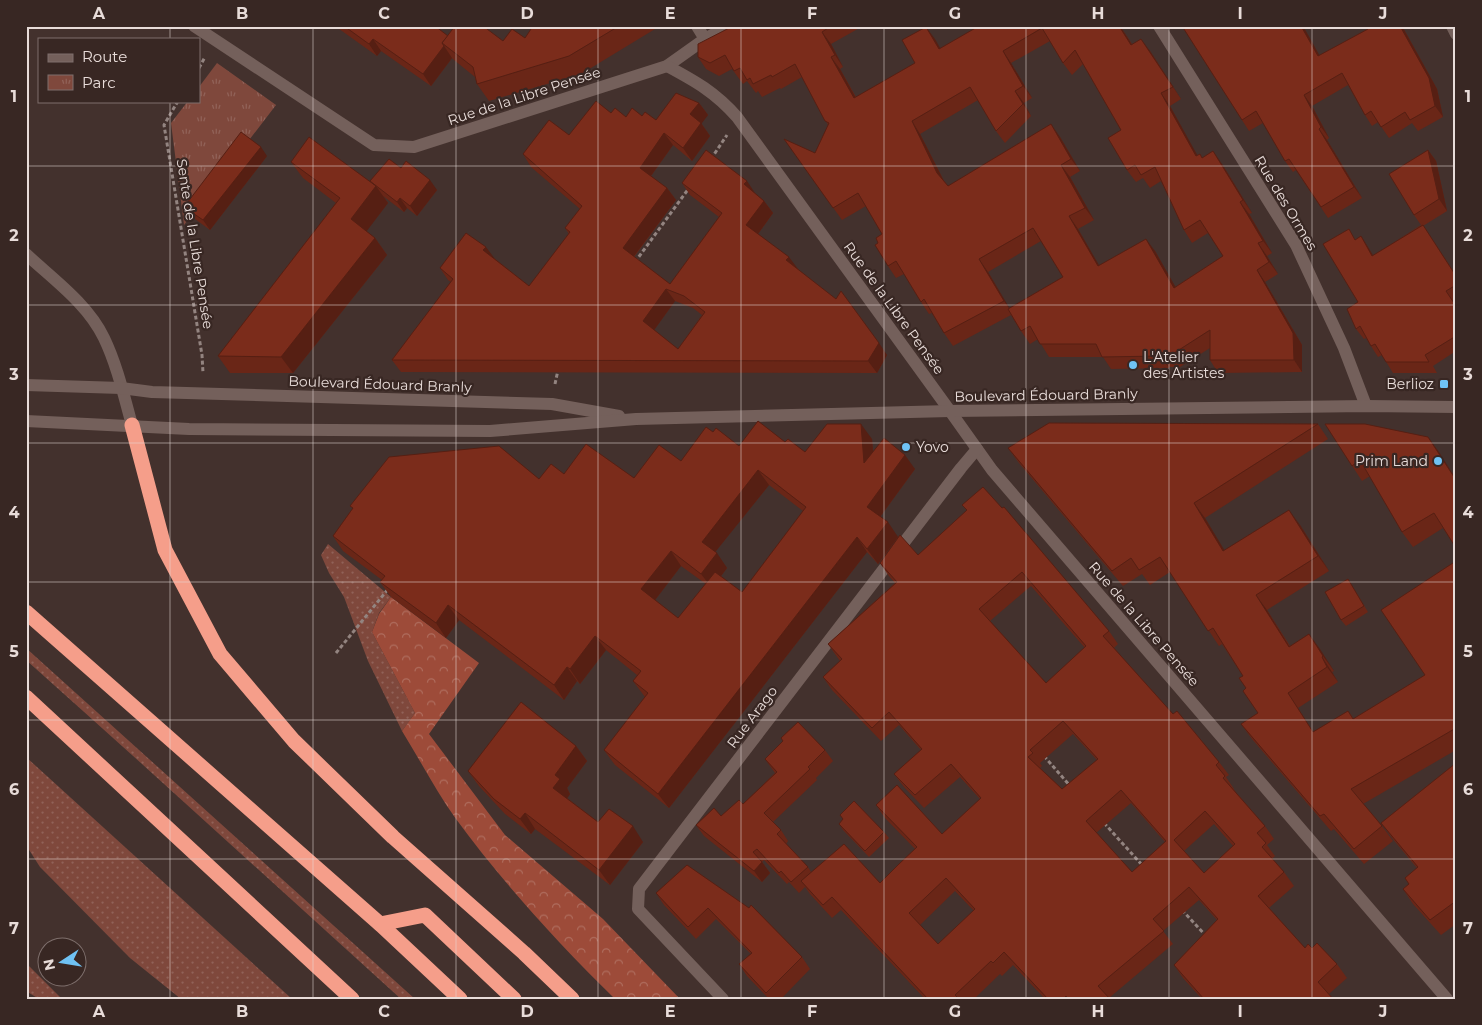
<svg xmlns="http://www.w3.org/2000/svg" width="1482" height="1025" viewBox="0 0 1482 1025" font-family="Montserrat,sans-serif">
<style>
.grass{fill:url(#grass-dots)}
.forest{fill:url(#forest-crowns)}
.park{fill:url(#park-tufts)}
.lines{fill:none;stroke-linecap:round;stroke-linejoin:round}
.path{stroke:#938480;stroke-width:3;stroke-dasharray:4 2.5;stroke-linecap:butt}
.street{stroke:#74605b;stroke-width:12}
.secondary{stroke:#74605b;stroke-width:12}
.highway{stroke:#f59e8a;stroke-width:15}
.wall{fill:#6a2617;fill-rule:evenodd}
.shaded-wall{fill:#561f13}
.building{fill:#7b2c1b;stroke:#561f13;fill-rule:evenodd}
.grid{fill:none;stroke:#e8dcd9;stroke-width:1;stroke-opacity:0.55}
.poi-dot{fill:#6fc2f4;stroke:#382723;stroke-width:2}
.labels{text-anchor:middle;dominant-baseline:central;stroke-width:4.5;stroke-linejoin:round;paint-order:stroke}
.street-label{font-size:14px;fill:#e8dcd9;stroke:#382723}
.poi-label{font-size:14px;fill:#e8dcd9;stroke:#382723;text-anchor:start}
.neatline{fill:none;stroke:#e8dcd9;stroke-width:2}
.grid-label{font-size:16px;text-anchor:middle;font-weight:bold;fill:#e8dcd9}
</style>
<defs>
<pattern id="grass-dots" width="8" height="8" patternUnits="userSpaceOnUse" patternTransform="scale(1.25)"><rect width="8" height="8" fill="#7f483c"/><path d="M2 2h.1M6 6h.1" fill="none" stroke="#916258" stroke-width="1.8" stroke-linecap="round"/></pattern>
<pattern id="forest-crowns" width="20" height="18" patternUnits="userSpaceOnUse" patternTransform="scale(1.25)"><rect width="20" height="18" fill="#9d4b39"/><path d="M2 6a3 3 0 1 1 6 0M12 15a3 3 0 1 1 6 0" fill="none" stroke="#af6d5e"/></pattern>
<pattern id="park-tufts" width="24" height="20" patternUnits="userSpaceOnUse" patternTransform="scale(1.25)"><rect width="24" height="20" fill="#7f483c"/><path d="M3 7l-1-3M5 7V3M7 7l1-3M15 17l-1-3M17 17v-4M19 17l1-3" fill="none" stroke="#916258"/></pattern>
</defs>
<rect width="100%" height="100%" fill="#43312d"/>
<g class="grass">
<path d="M 328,544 L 391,597 L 379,613 L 372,632 L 415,713 L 402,731 L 368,661 L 344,597 L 329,573 L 321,555 Z"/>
<path d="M 26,648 L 415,999 L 401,999 C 276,886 152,772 26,660 Z"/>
<path d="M 26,757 L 292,999 L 181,999 L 130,958 L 40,867 L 26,845 Z"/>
<path d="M 26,963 L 62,999 L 39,999 L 26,991 Z"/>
</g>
<path class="forest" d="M 391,597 L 479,663 L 429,734 L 505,835 L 603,919 L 680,999 L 615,999 C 558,943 503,883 456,819 C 436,791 420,760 402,731 L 415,713 L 372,632 L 379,614 Z"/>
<path class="park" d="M 217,63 L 276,105 L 184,225 L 171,123 L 188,101 L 199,101 L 199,87 Z"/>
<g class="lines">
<g class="path">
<path d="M 199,68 L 205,57"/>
<path d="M 178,101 L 164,125 L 202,355 L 203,373"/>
<path d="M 711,159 L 727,135"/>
<path d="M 635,262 L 689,188"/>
<path d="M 555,384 L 558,370"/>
<path d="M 336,653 L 389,588"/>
<path d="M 1044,756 L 1071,787"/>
<path d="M 1104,823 L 1143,866"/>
<path d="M 1182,910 L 1207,937"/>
</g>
<g class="street">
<path d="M 194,26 L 374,145 L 414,147 L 667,66 L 705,39 L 728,26"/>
<path d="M 697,26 L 705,39"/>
<path d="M 1159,26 L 1296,245 L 1344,348 L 1366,406"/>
<path d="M 667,66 C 695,81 715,92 737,117 L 950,411 L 992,470 L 1447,999"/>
<path d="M 723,999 L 638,909 L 639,889 L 961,468 L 977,449"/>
</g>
<g class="secondary">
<path d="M 1452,26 L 1456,34"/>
<path d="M 26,254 C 53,279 88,304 104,338 C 117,365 124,396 132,425"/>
<path d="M 26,385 L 121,388 L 152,392 L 552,404 L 619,416"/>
<path d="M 26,421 L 189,429 L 490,431 L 636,419 L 950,411 L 1366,406 L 1456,407"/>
</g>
<g class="highway">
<path d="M 132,425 L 165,550 L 220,654 L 294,741 L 393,837 L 524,953 L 572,999"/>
<path d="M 26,612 L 380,924 L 460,999"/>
<path d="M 26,697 L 352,999"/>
<path d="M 380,924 L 425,915 L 514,999"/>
</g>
</g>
<g class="wall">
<path d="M 335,26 L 435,26 L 448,36 L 503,41 L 525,38 L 533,26 L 660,26 L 581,74 L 489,101 L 477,84 L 475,77 L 454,60 L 452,58 L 431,86 L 381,51 L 377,56 Z"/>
<path d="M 733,26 L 863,26 L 831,44 L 843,67 L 840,69 L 856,97 L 915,63 L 926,27 L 940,49 L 979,26 L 1120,26 L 1132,44 L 1150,51 L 1181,99 L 1170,106 L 1197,156 L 1222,164 L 1252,213 L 1249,214 L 1272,253 L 1267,256 L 1278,274 L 1265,282 L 1302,345 L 1302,372 L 1218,373 L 1210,360 L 1210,348 L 1180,367 L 1169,367 L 1169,368 L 1111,369 L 1103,357 L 1049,357 L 1038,339 L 1030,344 L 1021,331 L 1011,315 L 953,346 L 944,333 L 932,313 L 929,314 L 921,302 L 904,274 L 896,278 L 888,266 L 878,243 L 882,234 L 866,206 L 842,220 L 784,139 L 815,153 L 828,125 L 802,77 L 781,89 L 780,88 L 762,97 L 758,91 L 756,93 L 747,81 L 743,84 L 732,69 L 719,76 L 706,69 L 698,57 ZM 1050,41 L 1063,63 L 1072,75 L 1083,64 L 1121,130 L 1127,170 L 1136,182 L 1143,178 L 1150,188 L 1161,181 L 1184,230 L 1192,243 L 1208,233 L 1223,256 L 1175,287 L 1155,251 L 1099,266 L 1078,229 L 1094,220 L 1070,177 L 1080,171 L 1060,137 L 948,186 L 944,181 L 920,134 L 978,100 L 996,131 L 1005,143 L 1031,116 L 1024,103 L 1032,98 L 1011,63 ZM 1041,241 L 1063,277 L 1009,308 L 988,272 Z"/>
<path d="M 1182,26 L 1303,26 L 1319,56 L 1368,29 L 1366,26 L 1402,26 L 1437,89 L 1443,117 L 1418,131 L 1412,123 L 1389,138 L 1378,122 L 1372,126 L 1365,115 L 1348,85 L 1312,106 L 1329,138 L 1327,140 L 1362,198 L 1328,218 L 1296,170 L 1293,172 L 1285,161 L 1263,123 L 1249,131 Z"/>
<path d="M 699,103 L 708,115 L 701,123 L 710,136 L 692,161 L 673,145 L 651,176 L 667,188 L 676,200 L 634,257 L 670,284 L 719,217 L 690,195 L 682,183 L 755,193 L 764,201 L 773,213 L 758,234 L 798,269 L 887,355 L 877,373 L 401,372 L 392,360 L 451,282 L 448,280 L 440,268 L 494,258 L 529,286 L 569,234 L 565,228 L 580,209 L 531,167 L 523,154 L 569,135 L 611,113 L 626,117 L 642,116 L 656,120 ZM 675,301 L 693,308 L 702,315 L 678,349 L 654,330 Z"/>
<path d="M 1428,150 L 1436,161 L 1447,211 L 1423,226 L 1456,275 L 1456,300 L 1454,302 L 1456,305 L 1456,351 L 1433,366 L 1437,373 L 1393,373 L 1382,355 L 1378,357 L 1371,346 L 1366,338 L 1364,339 L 1356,329 L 1358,302 L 1356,239 L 1361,236 L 1373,256 L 1421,225 L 1414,215 Z"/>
<path d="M 267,156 L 210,230 L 191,216 L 184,207 Z"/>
<path d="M 291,162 L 371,182 L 401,168 L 437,190 L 417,216 L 407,208 L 404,212 L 383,196 L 388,203 L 366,231 L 375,238 L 387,255 L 293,373 L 230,373 L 218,356 L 336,203 L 303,178 Z"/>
<path d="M 1318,424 L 1328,439 L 1205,518 L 1224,551 L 1300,525 L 1329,571 L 1267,610 L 1290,646 L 1309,634 L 1334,671 L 1332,672 L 1338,682 L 1298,708 L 1313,732 L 1348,711 L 1354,719 L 1425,675 L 1456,561 L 1456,750 L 1363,804 L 1382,826 L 1393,841 L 1364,864 L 1334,829 L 1331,831 L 1252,739 L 1241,724 L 1258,713 L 1246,688 L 1243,676 L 1222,644 L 1219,646 L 1170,572 L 1150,585 L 1142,574 L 1123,586 L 1019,463 L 1008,448 Z"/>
<path d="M 1325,424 L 1428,437 L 1456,479 L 1456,548 L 1443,528 L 1413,547 L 1402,532 L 1370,476 L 1362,481 Z"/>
<path d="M 713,432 L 739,446 L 785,442 L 805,452 L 872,439 L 873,453 L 915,469 L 880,517 L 898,537 L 878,564 L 867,552 L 669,808 L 615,765 L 604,750 L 645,697 L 633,681 L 637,675 L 606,650 L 580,684 L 577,681 L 564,700 L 459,620 L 446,638 L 391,597 L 380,582 L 382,580 L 343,551 L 333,536 L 353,509 L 350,506 L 539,479 L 564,474 L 634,478 L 681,461 ZM 769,485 L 803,511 L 742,592 L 721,576 L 727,568 L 715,552 ZM 681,566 L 706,584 L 678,618 L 655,600 Z"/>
<path d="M 962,505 L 1109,631 L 1118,644 L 1114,648 L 1173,714 L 1219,762 L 1229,775 L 1226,777 L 1234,789 L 1234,790 L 1265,826 L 1274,839 L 1267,845 L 1275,856 L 1272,859 L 1284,872 L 1294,886 L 1269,908 L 1305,948 L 1312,948 L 1337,964 L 1347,978 L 1329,994 L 1333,999 L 1202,999 L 1183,978 L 1174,965 L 1217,920 L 1199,900 L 1163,931 L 1173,944 L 1109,998 L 1110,999 L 1045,999 L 1013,965 L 1002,976 L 1000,974 L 974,999 L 925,999 L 841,910 L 832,918 L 810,894 L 805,887 L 799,893 L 789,882 L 787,884 L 764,860 L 762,862 L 770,873 L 762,882 L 704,836 L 696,825 L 721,816 L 743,804 L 775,773 L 765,759 L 825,750 L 833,761 L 816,778 L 817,780 L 773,822 L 781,830 L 788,841 L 786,844 L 808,867 L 811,872 L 880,883 L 915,849 L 885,818 L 876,805 L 942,834 L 980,799 L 960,777 L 924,808 L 904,787 L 894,774 L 921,750 L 899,725 L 881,741 L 832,690 L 823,677 L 840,661 L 828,644 L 895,583 L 889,576 L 880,563 L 918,555 L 967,511 ZM 1031,586 L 1085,648 L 1046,683 L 990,621 ZM 1073,734 L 1097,760 L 1062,789 L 1040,768 L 1042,766 L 1040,763 ZM 1131,803 L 1165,842 L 1132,872 L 1096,833 ZM 1214,824 L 1233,846 L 1204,873 L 1184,851 ZM 955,891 L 974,911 L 938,944 L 920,925 Z"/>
<path d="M 1348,579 L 1368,612 L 1346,626 L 1341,620 Z"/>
<path d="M 576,746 L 587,761 L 567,788 L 570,794 L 567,798 L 598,822 L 643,842 L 610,885 L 535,829 L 531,834 L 505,814 L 479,786 L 468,771 Z"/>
<path d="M 1456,763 L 1456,924 L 1441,935 L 1413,904 L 1403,889 L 1409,884 L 1405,878 L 1417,868 L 1392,838 L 1381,823 Z"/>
<path d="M 839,824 L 884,832 L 889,838 L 869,857 L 843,830 Z"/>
<path d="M 687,865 L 802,957 L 810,969 L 781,999 L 769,999 L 747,976 L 739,964 L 751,954 L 716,919 L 696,939 L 664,905 L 656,893 Z"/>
</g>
<g class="shaded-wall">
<path d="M 1119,26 L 1120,26 L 1140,57 L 1131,45 Z"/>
<path d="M 1301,26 L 1303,26 L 1326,67 L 1318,56 Z"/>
<path d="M 1400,26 L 1402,26 L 1437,89 L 1443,117 L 1435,106 Z"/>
<path d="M 926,27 L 935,39 L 948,62 L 939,49 Z"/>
<path d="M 822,32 L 831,44 L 843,67 L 835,55 Z"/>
<path d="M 373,39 L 381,51 L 377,56 L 369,44 Z"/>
<path d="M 1141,39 L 1150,51 L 1181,99 Z"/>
<path d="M 444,46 L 452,58 L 431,86 L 423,74 Z"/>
<path d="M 1003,51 L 1011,63 L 1032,98 L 1023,86 Z"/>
<path d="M 831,57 L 840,69 L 863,111 L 854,98 Z"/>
<path d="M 1015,91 L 1024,103 L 1031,116 L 1023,104 Z"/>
<path d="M 1161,93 L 1170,106 L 1205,169 L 1196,156 Z"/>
<path d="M 1304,95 L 1312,106 L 1329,138 L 1321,127 Z"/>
<path d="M 699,103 L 708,115 L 699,127 L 690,114 Z"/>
<path d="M 912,121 L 920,134 L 946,185 L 937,173 Z"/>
<path d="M 701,123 L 710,136 L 692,161 L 683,148 Z"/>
<path d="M 1051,124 L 1060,137 L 1080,171 L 1071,159 Z"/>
<path d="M 1319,129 L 1327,140 L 1362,198 L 1354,187 Z"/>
<path d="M 664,133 L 673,145 L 648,180 L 640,168 Z"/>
<path d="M 261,147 L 267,156 L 210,230 L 203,220 Z"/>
<path d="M 1428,150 L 1436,161 L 1447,211 L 1439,199 Z"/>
<path d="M 1213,151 L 1222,164 L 1252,213 L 1243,200 Z"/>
<path d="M 1061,165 L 1070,177 L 1094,220 L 1085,208 Z"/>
<path d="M 430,180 L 437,190 L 417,216 L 410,206 Z"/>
<path d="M 747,181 L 755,193 L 744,184 Z"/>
<path d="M 376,186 L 388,203 L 363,236 L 351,219 Z"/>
<path d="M 667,188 L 676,200 L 631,260 L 623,248 Z"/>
<path d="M 400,198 L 407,208 L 404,212 L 397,202 Z"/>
<path d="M 764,201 L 773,213 L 755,238 L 746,225 Z"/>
<path d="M 1240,202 L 1249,214 L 1272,253 L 1263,241 Z"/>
<path d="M 1069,216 L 1078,229 L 1107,279 L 1098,266 Z"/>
<path d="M 1361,236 L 1368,247 L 1380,267 L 1372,256 Z"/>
<path d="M 375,238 L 387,255 L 293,373 L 281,357 Z"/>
<path d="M 1146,239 L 1155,251 L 1183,300 L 1174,288 Z"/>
<path d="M 1258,243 L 1267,256 L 1278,274 L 1269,262 Z"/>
<path d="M 486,247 L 495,259 L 483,250 Z"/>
<path d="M 789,257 L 798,269 L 786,260 Z"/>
<path d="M 979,259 L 988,272 L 1013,314 L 1004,301 Z"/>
<path d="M 1257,270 L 1265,282 L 1302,345 L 1302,372 L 1294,360 Z"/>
<path d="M 666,289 L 675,301 L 652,333 L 643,321 Z"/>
<path d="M 879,343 L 887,355 L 877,373 L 868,361 Z"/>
<path d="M 1160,354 L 1169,367 L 1169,368 L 1160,356 Z"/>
<path d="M 861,424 L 872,439 L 875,478 L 864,463 Z"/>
<path d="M 1428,437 L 1439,452 L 1456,479 L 1456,480 Z"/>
<path d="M 905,455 L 915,469 L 877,521 L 867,507 Z"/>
<path d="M 758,470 L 769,485 L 712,556 L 702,542 Z"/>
<path d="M 1194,503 L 1205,518 L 1234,566 L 1223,551 Z"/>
<path d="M 1289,510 L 1300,525 L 1329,571 L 1318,556 Z"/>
<path d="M 888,522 L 898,537 L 878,564 L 867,549 Z"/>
<path d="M 857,537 L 867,552 L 669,808 L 658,794 Z"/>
<path d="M 671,551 L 681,566 L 652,604 L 641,589 Z"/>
<path d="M 717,553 L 727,568 L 712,588 L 701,574 Z"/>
<path d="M 1256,595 L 1267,610 L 1299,662 L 1289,647 Z"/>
<path d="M 448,605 L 459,620 L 446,638 L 436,623 Z"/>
<path d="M 1309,634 L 1320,649 L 1334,671 L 1323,656 Z"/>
<path d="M 595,636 L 606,650 L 580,684 L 570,669 Z"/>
<path d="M 1322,657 L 1332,672 L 1338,682 L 1327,667 Z"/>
<path d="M 567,667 L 577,681 L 564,700 L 554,685 Z"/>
<path d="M 576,746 L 587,761 L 567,788 L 570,794 L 564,803 L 553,788 L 555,775 Z"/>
<path d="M 525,813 L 535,829 L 531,834 L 520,819 Z"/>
<path d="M 633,826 L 643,842 L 610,885 L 599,870 Z"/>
<path d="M 762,862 L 770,873 L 762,882 L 754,871 Z"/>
</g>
<g class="building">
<path d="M 344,26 L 435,26 L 448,36 L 442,43 L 444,46 L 423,74 L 373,39 L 369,44 Z"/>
<path d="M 455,26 L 483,26 L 503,41 L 512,29 L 525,38 L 533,26 L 619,26 L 569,56 L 477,84 L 473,67 L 442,43 Z"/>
<path d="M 733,26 L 831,26 L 822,32 L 835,55 L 831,57 L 854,98 L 915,63 L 902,40 L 926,27 L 939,49 L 979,26 L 1119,26 L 1131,45 L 1141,39 L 1173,87 L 1161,93 L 1196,156 L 1200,154 L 1202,158 L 1213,151 L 1243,200 L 1240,202 L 1263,241 L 1258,243 L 1269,262 L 1257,270 L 1293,333 L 1294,360 L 1210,360 L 1210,330 L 1171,355 L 1160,354 L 1160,356 L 1102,357 L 1096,344 L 1040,344 L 1030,326 L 1021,331 L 1008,309 L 1063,277 L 1033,228 L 979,259 L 1004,301 L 944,333 L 924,299 L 921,302 L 896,261 L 888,266 L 875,245 L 878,243 L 876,238 L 882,234 L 858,193 L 833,208 L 784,139 L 815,153 L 829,123 L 825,121 L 795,64 L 772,77 L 771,75 L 753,84 L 750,78 L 747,80 L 740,68 L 734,71 L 725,55 L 710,63 L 698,57 L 698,44 ZM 1042,28 L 1063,63 L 1075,50 L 1121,130 L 1108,138 L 1127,170 L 1135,165 L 1141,175 L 1155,167 L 1184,230 L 1200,220 L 1223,256 L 1174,288 L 1146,239 L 1098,266 L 1069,216 L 1085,208 L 1061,165 L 1071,159 L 1051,124 L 948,186 L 937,173 L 912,121 L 970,87 L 996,131 L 1023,104 L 1015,91 L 1023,86 L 1003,51 Z"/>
<path d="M 1182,26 L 1301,26 L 1318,56 L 1368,29 L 1366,26 L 1400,26 L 1429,78 L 1435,106 L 1410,120 L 1405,112 L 1381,127 L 1371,111 L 1365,115 L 1342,73 L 1304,95 L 1321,127 L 1319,129 L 1354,187 L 1321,207 L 1289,159 L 1285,161 L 1256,111 L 1242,120 Z"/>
<path d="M 676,93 L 699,103 L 690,114 L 701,123 L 683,148 L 664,133 L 640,168 L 667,188 L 623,248 L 670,284 L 722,213 L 682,183 L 706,150 L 747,181 L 744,184 L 764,201 L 746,225 L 789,257 L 786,260 L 836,299 L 841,291 L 879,343 L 868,361 L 392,360 L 453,279 L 440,268 L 466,233 L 486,247 L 483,250 L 529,286 L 570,232 L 565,228 L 582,206 L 523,154 L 549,120 L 569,135 L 596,101 L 611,113 L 615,108 L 626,117 L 632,108 L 642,116 L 645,112 L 656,120 ZM 666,289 L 684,296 L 705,312 L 678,349 L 643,321 Z"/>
<path d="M 241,132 L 261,147 L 203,220 L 184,207 Z"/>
<path d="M 309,137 L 376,186 L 351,219 L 375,238 L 281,357 L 218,356 L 340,198 L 291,162 Z"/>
<path d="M 1428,150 L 1439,199 L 1414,215 L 1389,174 Z"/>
<path d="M 389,159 L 401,168 L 406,161 L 430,180 L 410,206 L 400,198 L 397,202 L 370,181 Z"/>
<path d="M 1423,225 L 1456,276 L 1456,285 L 1446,291 L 1456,306 L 1456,336 L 1425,355 L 1429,362 L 1386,362 L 1375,344 L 1371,346 L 1360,326 L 1356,329 L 1347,309 L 1358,302 L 1323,244 L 1349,229 L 1355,240 L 1361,236 L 1372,256 Z"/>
<path d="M 758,421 L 785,442 L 788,439 L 805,452 L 827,424 L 861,424 L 864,463 L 884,438 L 905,455 L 867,507 L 888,522 L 867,549 L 857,537 L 658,794 L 604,750 L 648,693 L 633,681 L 641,671 L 595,636 L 570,669 L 567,667 L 554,685 L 448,605 L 436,623 L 380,582 L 385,576 L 333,536 L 353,508 L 350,506 L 389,457 L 499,446 L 539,479 L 551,464 L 564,474 L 586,444 L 634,478 L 659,445 L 681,461 L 706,427 L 713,432 L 716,428 L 739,446 ZM 758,470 L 806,507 L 742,592 L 715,572 L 678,618 L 641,589 L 671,551 L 701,574 L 717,553 L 702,542 Z"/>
<path d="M 1049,423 L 1318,424 L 1194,503 L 1223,551 L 1289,510 L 1318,556 L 1256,595 L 1289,647 L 1309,634 L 1323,656 L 1322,657 L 1327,667 L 1288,693 L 1313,732 L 1348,711 L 1353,719 L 1425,675 L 1381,610 L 1456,561 L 1456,728 L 1351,789 L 1382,826 L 1354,849 L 1324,814 L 1320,816 L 1241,724 L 1258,713 L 1243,691 L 1246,688 L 1239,678 L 1243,676 L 1213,628 L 1208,631 L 1160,557 L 1139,570 L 1131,558 L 1112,571 L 1008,448 Z"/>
<path d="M 1325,424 L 1365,424 L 1428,437 L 1456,480 L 1456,548 L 1434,513 L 1402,532 L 1360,460 L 1352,466 Z"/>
<path d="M 983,487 L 1002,508 L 1004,507 L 1109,631 L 1103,636 L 1173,714 L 1177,711 L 1219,762 L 1216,765 L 1225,776 L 1223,778 L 1265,826 L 1257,833 L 1266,843 L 1262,847 L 1284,872 L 1258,896 L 1305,948 L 1308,944 L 1312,948 L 1317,943 L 1337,964 L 1318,982 L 1333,999 L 1204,999 L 1174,965 L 1218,919 L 1189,887 L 1153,919 L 1164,931 L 1098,986 L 1110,999 L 1068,999 L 1066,996 L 1063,999 L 1048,999 L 1004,952 L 993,963 L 991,961 L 955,995 L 959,999 L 928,999 L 832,897 L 823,905 L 801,881 L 844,844 L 880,883 L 899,864 L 917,847 L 876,805 L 897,785 L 942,834 L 981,798 L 951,764 L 915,795 L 894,774 L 922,749 L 889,712 L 872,728 L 823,677 L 842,659 L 828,644 L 897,582 L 880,563 L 900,535 L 918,555 L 967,510 L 962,505 ZM 1022,572 L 1086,646 L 1046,683 L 979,609 ZM 1063,721 L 1098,759 L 1062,789 L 1028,757 L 1033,753 L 1030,750 ZM 1121,790 L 1166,841 L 1132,872 L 1086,821 ZM 1205,811 L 1235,844 L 1204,873 L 1174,840 ZM 946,878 L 975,909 L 938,944 L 909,913 Z"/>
<path d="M 1348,579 L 1364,606 L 1341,620 L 1325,592 Z"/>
<path d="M 521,702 L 576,746 L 555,775 L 560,779 L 553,788 L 598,822 L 609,809 L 633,826 L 599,870 L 525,813 L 520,819 L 494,799 L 468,771 Z"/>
<path d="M 798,722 L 825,750 L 808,767 L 810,769 L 764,813 L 781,830 L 777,834 L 808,867 L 791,882 L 781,871 L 779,873 L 757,849 L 753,852 L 762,862 L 754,871 L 696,825 L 714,808 L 721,816 L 739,800 L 743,804 L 777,772 L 765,759 L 783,741 L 781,738 Z"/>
<path d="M 1456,763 L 1456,901 L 1430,920 L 1403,889 L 1409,884 L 1405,878 L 1418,867 L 1381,823 Z"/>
<path d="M 854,801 L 884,832 L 865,851 L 839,824 L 843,819 L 840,815 Z"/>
<path d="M 687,865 L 749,908 L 751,905 L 802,957 L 766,993 L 739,964 L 752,953 L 708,908 L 688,927 L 656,893 Z"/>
</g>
<path class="grid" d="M 170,26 L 170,39M 313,26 L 313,999M 456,26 L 456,999M 598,26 L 598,999M 741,26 L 741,999M 884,26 L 884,999M 1026,26 L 1026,999M 1169,26 L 1169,999M 1312,26 L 1312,999M 170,101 L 170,999M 26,166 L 1456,166M 26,305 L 1456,305M 26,443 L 1456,443M 26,582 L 1456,582M 26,720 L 1456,720M 26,859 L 1456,859"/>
<g class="poi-dot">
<circle cx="1133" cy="365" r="5"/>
<rect x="1439" y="379" width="10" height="10" rx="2.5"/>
<circle cx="906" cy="447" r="5"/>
<circle cx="1438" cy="461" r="5"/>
</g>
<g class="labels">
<g class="street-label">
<text transform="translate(524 96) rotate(-18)">Rue de la Libre Pensée</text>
<text transform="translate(1286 203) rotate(59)">Rue des Ormes</text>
<text transform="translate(195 244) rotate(81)">Sente de la Libre Pensée</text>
<text transform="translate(894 308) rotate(54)">Rue de la Libre Pensée</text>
<text transform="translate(380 384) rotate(2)">Boulevard Édouard Branly</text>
<text transform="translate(1046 395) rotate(-1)">Boulevard Édouard Branly</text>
<text transform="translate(1144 624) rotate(49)">Rue de la Libre Pensée</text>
<text transform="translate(752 717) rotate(-53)">Rue Arago</text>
</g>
<g class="poi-label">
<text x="1143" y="357">L'Atelier<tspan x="1143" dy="16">des Artistes</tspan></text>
<text x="1434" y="384" text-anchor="end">Berlioz</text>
<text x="916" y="447">Yovo</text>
<text x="1428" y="461" text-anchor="end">Prim Land</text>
</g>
</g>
<rect width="1482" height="1025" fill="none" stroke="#382723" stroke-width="55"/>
<rect x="38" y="38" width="162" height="65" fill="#382723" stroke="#7e6f6c"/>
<rect x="48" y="54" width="25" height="8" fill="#74605b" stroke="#7e6f6c"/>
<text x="82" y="62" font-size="15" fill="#e8dcd9">Route</text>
<rect x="48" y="75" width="25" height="15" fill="url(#park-tufts)" stroke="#7e6f6c"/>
<text x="82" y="88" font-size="15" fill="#e8dcd9">Parc</text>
<g transform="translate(62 962) rotate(258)"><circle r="24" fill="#382723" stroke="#7e6f6c"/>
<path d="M0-4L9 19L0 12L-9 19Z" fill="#6fc2f4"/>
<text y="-8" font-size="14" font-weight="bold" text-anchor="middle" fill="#e8dcd9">N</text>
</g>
<rect x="28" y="28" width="1426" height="970" class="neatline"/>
<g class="grid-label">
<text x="99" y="19">A</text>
<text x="242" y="19">B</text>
<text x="384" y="19">C</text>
<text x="527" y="19">D</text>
<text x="670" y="19">E</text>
<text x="812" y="19">F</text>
<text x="955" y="19">G</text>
<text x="1098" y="19">H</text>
<text x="1240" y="19">I</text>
<text x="1383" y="19">J</text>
<text x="14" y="102">1</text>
<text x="1468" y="102">1</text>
<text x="14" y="241">2</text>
<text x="1468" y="241">2</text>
<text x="14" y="380">3</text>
<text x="1468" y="380">3</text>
<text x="14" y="518">4</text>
<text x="1468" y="518">4</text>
<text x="14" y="657">5</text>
<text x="1468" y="657">5</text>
<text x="14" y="795">6</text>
<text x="1468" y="795">6</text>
<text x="14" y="934">7</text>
<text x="1468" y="934">7</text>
<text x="99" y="1017">A</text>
<text x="242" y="1017">B</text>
<text x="384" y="1017">C</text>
<text x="527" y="1017">D</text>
<text x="670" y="1017">E</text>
<text x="812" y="1017">F</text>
<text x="955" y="1017">G</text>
<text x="1098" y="1017">H</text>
<text x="1240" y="1017">I</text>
<text x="1383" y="1017">J</text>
</g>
</svg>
